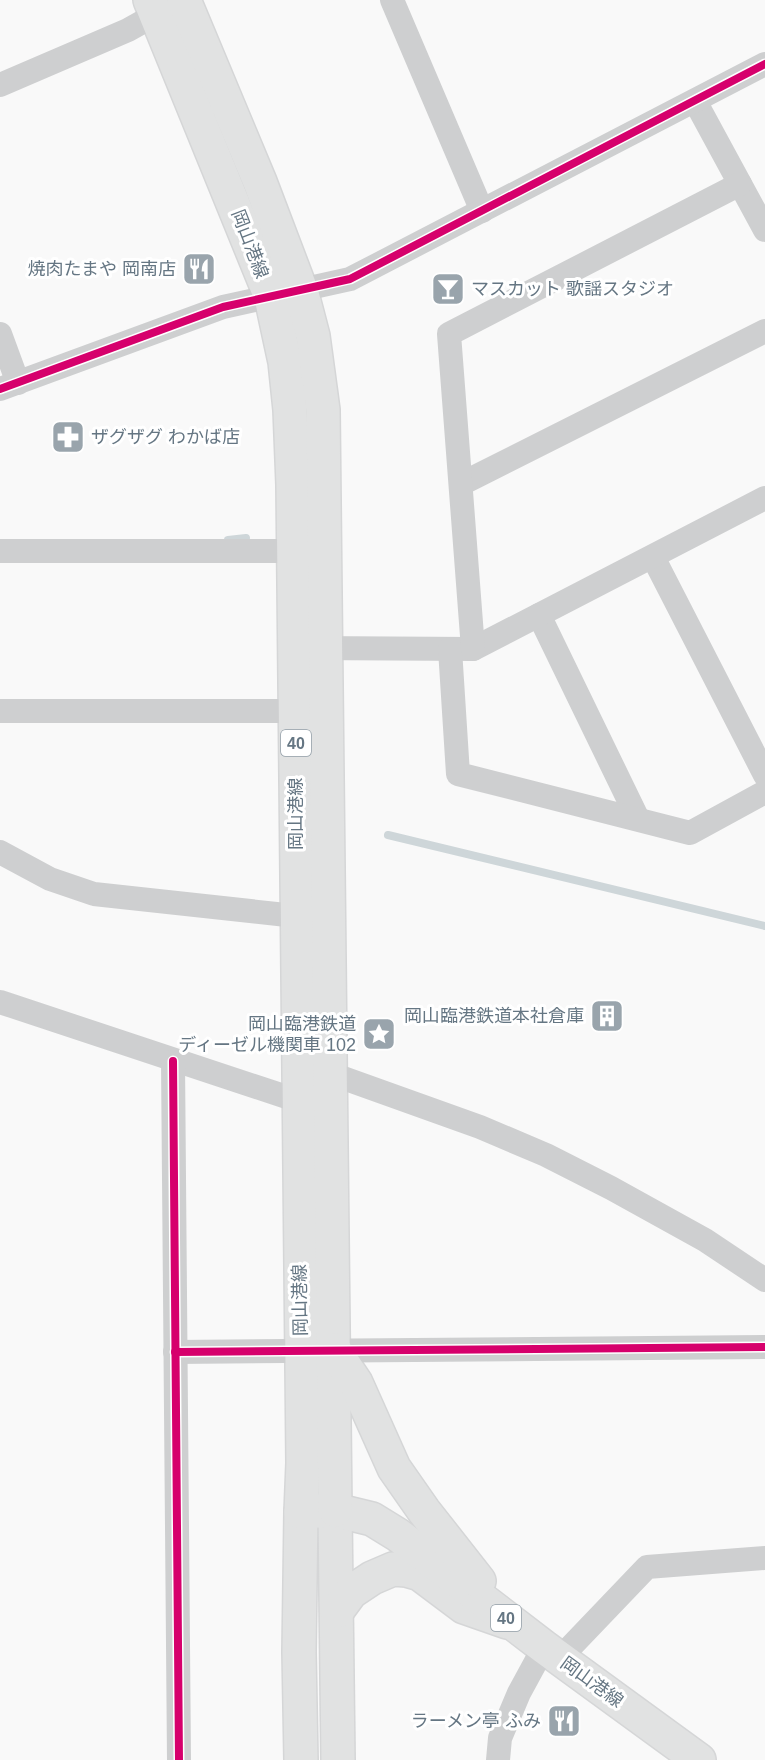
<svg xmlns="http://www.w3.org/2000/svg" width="765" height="1760" viewBox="0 0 765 1760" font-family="Arial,'Noto Sans JP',sans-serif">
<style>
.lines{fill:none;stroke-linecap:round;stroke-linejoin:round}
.stream{stroke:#ced6d9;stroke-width:8}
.secondary-casing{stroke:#d5d6d7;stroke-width:36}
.primary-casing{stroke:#d5d6d7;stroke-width:36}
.street{stroke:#cecfd0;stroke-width:24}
.secondary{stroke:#e1e2e2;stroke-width:33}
.primary{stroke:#e1e2e2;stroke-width:33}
.cycleway-casing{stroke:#fff;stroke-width:11}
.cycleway{stroke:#d6006c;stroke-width:8}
.labels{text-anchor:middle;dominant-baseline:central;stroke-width:6;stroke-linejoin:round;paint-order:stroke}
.shield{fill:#fff;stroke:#939fa8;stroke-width:1.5}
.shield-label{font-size:16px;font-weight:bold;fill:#657683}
.street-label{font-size:18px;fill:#657683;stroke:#fff}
.poi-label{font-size:18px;fill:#657683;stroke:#fff;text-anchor:end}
</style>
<rect width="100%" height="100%" fill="#f9f9f9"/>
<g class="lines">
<g class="stream">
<path d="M 228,540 L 246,538"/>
<path d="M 388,835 L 765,926"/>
</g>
<defs>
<g id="secondary">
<path d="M 335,1510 L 338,1760"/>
<path d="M 301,1512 L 299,1652 L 301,1760"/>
<path d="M 337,1611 L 351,1592 L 372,1578 L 393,1569 L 406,1570 L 420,1574 L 464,1607 L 507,1622"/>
</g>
<g id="primary">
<path d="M 150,0 L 271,297 L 285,362 L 290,410 L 293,485 L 303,1463 L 301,1512 L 335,1510 L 372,1519 L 398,1535 L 544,1647 L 699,1760"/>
<path d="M 184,0 L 260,182 L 301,290 L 313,336 L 323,410 L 335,1510"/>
<path d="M 334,1350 L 356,1383 L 394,1468 L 424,1511 L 479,1581"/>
</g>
</defs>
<use href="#secondary" class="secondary-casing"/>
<use href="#primary" class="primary-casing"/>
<g class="street">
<path d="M 392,0 L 482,211"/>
<path d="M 0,85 L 128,30 L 169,7"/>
<path d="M 695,101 L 765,230"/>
<path d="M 0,334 L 18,383"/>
<path d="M 0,389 L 223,307 L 350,279 L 765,64"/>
<path d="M 461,484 L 765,331"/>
<path d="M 0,551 L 309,551"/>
<path d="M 653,557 L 765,775"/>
<path d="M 539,615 L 638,819"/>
<path d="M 309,648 L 473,649 L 765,498"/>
<path d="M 450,649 L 458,774 L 690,833 L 765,792"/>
<path d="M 473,649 L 449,334 L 740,184"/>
<path d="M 0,711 L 310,711"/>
<path d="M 0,852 L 50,879 L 94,894 L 314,918"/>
<path d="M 0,1002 L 314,1106"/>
<path d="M 173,1061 L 179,1760"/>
<path d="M 318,1069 L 480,1127 L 546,1155 L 611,1188 L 705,1240 L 765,1280"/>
<path d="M 175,1352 L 765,1347"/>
<path d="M 559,1659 L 647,1567 L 765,1558"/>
<path d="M 498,1760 L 500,1738 L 519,1693 L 544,1647"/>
</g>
<use href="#secondary" class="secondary"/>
<use href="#primary" class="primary"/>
<defs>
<g id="cycleway">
<path d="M 0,389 L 223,307 L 350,279 L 765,64"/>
<path d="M 173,1061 L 179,1760"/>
<path d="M 175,1352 L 765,1347"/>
</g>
</defs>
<use href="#cycleway" class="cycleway-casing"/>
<use href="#cycleway" class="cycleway"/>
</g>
<defs>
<symbol id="restaurant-square" viewBox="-11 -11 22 22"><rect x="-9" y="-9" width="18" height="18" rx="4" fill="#99a4ac" stroke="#fff"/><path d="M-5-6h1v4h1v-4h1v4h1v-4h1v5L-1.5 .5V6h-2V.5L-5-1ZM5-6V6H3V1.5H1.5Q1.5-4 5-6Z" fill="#fff"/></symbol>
<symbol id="bar-square" viewBox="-11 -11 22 22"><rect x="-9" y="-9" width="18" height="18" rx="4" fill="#99a4ac" stroke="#fff"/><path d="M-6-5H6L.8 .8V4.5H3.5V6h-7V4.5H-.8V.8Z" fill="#fff"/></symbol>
<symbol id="pharmacy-square" viewBox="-11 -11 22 22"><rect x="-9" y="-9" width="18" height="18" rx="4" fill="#99a4ac" stroke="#fff"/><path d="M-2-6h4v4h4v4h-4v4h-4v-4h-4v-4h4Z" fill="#fff"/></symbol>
<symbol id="building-square" viewBox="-11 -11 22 22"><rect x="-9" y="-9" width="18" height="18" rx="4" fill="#99a4ac" stroke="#fff"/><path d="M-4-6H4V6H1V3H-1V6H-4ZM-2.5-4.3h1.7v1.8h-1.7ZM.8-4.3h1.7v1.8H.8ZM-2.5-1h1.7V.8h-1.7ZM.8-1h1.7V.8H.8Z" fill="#fff"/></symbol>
<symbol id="sight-square" viewBox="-11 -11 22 22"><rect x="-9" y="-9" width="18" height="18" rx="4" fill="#99a4ac" stroke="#fff"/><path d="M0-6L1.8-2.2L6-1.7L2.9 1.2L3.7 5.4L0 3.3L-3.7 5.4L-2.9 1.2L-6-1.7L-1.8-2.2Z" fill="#fff"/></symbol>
</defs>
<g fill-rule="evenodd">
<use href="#restaurant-square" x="180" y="250" width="38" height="38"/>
<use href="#bar-square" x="429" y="270" width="38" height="38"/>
<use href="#pharmacy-square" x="49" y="418" width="38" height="38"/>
<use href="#building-square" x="588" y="997" width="38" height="38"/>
<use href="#sight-square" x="360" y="1015" width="38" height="38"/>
<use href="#restaurant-square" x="545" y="1702" width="38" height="38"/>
</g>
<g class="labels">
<g class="shield">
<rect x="281" y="730" width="30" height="26" rx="4.5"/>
<rect x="491" y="1605" width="30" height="26" rx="4.5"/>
</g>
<g class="shield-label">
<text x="296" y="743">40</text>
<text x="506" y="1618">40</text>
</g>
<g class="street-label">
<text transform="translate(250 244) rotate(69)">岡山港線</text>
<text transform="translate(296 814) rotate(-90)">岡山港線</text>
<text transform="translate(300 1300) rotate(-91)">岡山港線</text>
<text transform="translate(592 1682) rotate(36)">岡山港線</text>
</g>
<g class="poi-label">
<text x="176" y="269">焼肉たまや 岡南店</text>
<text x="471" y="289" text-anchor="start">マスカット 歌謡スタジオ</text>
<text x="91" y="437" text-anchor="start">ザグザグ わかば店</text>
<text x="584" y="1016">岡山臨港鉄道本社倉庫</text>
<text x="356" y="1024">岡山臨港鉄道<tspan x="356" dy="21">ディーゼル機関車 102</tspan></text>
<text x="541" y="1721">ラーメン亭 ふみ</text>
</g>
</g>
</svg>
